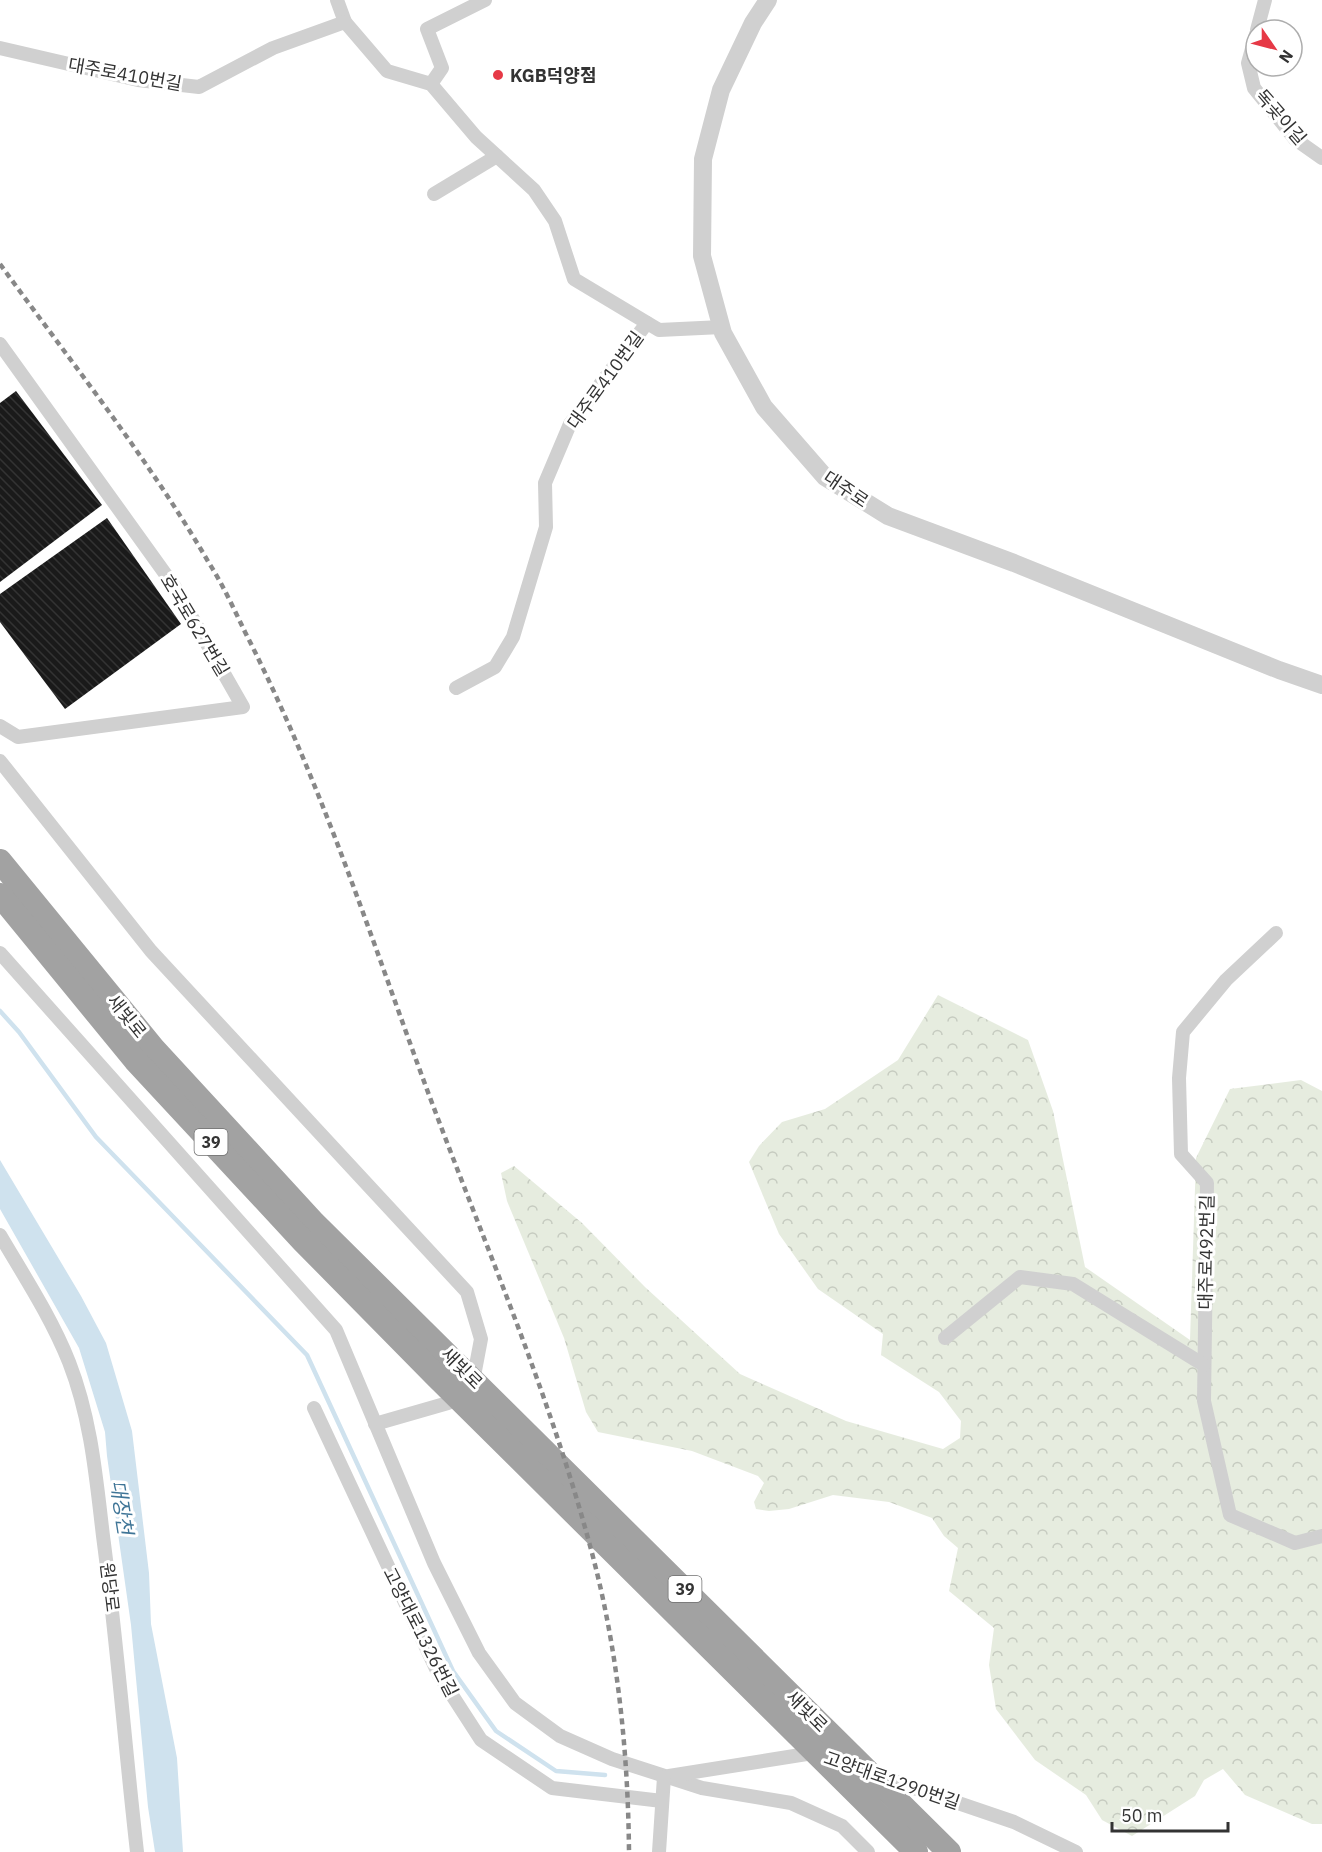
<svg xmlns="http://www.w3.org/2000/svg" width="1322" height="1852" viewBox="0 0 1322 1852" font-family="'IBM Plex Sans','Noto Sans KR',sans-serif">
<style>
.forest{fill:url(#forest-crowns)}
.water{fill:#cfe2ee}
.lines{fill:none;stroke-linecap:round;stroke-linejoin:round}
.stream{stroke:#cfe2ee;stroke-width:4.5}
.building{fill:url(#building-back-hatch)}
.minor{stroke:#d0d0d0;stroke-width:14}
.tertiary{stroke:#d0d0d0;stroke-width:18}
.trunk{stroke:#a2a2a2;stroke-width:24}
.rail{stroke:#888;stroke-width:4.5;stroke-dasharray:6 4.5;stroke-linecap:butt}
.poi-dot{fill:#e63946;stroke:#fff;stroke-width:2}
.labels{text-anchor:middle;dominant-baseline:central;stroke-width:6;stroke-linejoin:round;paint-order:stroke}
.shield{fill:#fff;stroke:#707070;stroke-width:1.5}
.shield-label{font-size:16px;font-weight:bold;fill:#333}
.street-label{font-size:18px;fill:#333;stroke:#fff}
.poi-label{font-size:18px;font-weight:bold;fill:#333;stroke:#fff;text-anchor:start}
.water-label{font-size:20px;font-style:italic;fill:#3f7597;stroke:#fff}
</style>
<defs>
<pattern id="forest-crowns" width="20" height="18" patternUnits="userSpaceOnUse" patternTransform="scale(1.5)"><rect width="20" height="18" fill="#e6ecdf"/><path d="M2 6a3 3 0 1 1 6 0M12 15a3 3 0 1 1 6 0" fill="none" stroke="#c6cbc0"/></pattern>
<pattern id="building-back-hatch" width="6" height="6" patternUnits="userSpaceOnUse" patternTransform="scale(1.5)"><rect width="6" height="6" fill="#1a1a1a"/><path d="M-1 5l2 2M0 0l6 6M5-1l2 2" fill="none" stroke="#333"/></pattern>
</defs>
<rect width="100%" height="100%" fill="#fff"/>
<path class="forest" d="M 938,995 L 1028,1040 L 1053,1111 L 1085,1267 L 1190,1340 L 1196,1158 L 1230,1089 L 1301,1080 L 1322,1091 L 1322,1824 L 1312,1824 L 1245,1795 L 1223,1769 L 1204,1780 L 1195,1796 L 1132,1836 L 1102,1820 L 1086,1795 L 1035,1760 L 996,1709 L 989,1665 L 994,1628 L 949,1591 L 958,1548 L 944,1536 L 932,1518 L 889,1502 L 833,1495 L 789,1509 L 769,1511 L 756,1509 L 754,1502 L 764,1483 L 758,1476 L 692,1451 L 598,1432 L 586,1412 L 564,1338 L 507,1201 L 501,1173 L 514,1166 L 582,1223 L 645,1287 L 740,1374 L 846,1421 L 943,1449 L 960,1438 L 961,1421 L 939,1392 L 881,1355 L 883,1334 L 818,1289 L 779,1234 L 749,1162 L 759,1146 L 782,1122 L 825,1109 L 898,1060 Z"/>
<path class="water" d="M 0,1160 L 81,1296 L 106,1343 L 132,1431 L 149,1573 L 151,1624 L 177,1758 L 183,1852 L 155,1852 L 148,1807 L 131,1625 L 107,1456 L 105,1432 L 79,1348 L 0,1209 Z"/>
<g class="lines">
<path class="stream" d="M 0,1011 L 19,1032 L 96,1137 L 307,1355 L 453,1671 L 496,1731 L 556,1771 L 605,1775"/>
</g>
<g class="building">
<path d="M 16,391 L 102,505 L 0,582 L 0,403 Z"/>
<path d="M 107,518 L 181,624 L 65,709 L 0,622 L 0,594 Z"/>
</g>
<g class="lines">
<g class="minor">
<path d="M 337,0 L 345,22"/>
<path d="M 1257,30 L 1265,0"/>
<path d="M 1256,34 L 1248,63 L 1254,88 L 1295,139 L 1322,158"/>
<path d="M 0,48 L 138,80 L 199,87 L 273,48 L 345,22 L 387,71 L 431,84 L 476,137 L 534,190 L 555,221 L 574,279 L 659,330 L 722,327"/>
<path d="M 431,84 L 442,68 L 427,29 L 485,0"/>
<path d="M 434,194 L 497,156"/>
<path d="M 0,344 L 174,586 L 243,707 L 18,737 L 0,726"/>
<path d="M 456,688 L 495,667 L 513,637 L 546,527 L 545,483 L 570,424 L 647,323"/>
<path d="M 0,761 L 151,951 L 467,1292 L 481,1339 L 474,1376 L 448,1403 L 375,1424"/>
<path d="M 1276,933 L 1226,980 L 1183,1032 L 1179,1078 L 1181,1154 L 1207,1183 L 1204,1401 L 1230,1515 L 1295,1543 L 1322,1536"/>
<path d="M 0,953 L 336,1330 L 434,1563 L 479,1653 L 515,1703 L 560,1736 L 612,1759 L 702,1788 L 791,1803 L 842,1826 L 868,1852"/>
<path d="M 0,1235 C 24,1276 51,1317 69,1362 C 91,1418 96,1477 103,1536 C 117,1641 125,1747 137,1852"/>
<path d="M 945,1338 L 1020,1277 L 1073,1284 L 1204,1365"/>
<path d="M 314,1408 L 439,1675 L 481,1740 L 552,1788 L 662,1801"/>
<path d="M 669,1776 L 813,1753 L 818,1755"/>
<path d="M 879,1776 L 1014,1822 L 1076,1852"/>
<path d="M 659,1852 L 664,1777"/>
</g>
<path class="tertiary" d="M 768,0 L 753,23 L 721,90 L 703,159 L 702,256 L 723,333 L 764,407 L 825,477 L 888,516 L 1014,563 L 1279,670 L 1322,685"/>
<g class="trunk">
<path d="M 0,861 L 153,1048 L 314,1223 L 949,1852"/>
<path d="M 0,895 L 135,1060 L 303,1241 L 436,1376 L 916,1852"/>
</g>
<path class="rail" d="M 0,264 C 71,362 148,458 209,563 C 223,585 234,609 245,632 C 318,775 367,926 422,1076 C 479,1231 546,1383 589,1542 C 617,1643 628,1748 629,1852"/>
</g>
<circle class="poi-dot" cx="498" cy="75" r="6"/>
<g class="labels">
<g class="shield">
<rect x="194.5" y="1129" width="33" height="26" rx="4.5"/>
<rect x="668.5" y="1576" width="33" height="26" rx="4.5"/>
</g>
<g class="shield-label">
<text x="211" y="1142">39</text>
<text x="685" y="1589">39</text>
</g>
<g class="street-label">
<text transform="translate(125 74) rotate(10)">대주로410번길</text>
<text transform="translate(1281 117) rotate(49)">독곶이길</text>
<text transform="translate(605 380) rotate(-54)">대주로410번길</text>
<text transform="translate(846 489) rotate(34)">대주로</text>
<text transform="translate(195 625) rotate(59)">호국로627번길</text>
<text transform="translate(127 1016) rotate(51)">새빛로</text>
<text transform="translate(1206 1252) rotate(-89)">대주로492번길</text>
<text transform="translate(462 1368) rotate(45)">새빛로</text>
<text transform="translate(110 1587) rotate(83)">원당로</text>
<text transform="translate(421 1632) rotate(63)">고양대로1326번길</text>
<text transform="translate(807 1711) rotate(45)">새빛로</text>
<text transform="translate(892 1780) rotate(19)">고양대로1290번길</text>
</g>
<g class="poi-label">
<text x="510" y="75">KGB덕양점</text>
</g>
<g class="water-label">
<text transform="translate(122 1507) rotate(81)">대장천</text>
</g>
</g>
<g transform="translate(1274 48) rotate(125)"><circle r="28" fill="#ffffff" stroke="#adadad" stroke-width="1.5"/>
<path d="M0-4.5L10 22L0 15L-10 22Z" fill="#e63946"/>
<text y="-9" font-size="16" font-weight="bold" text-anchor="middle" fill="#333333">N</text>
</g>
<path d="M1112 1822v9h116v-9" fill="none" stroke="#333333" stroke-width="3"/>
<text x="1121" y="1822" font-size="18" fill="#333333" stroke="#ffffff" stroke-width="4.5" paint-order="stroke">50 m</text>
</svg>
